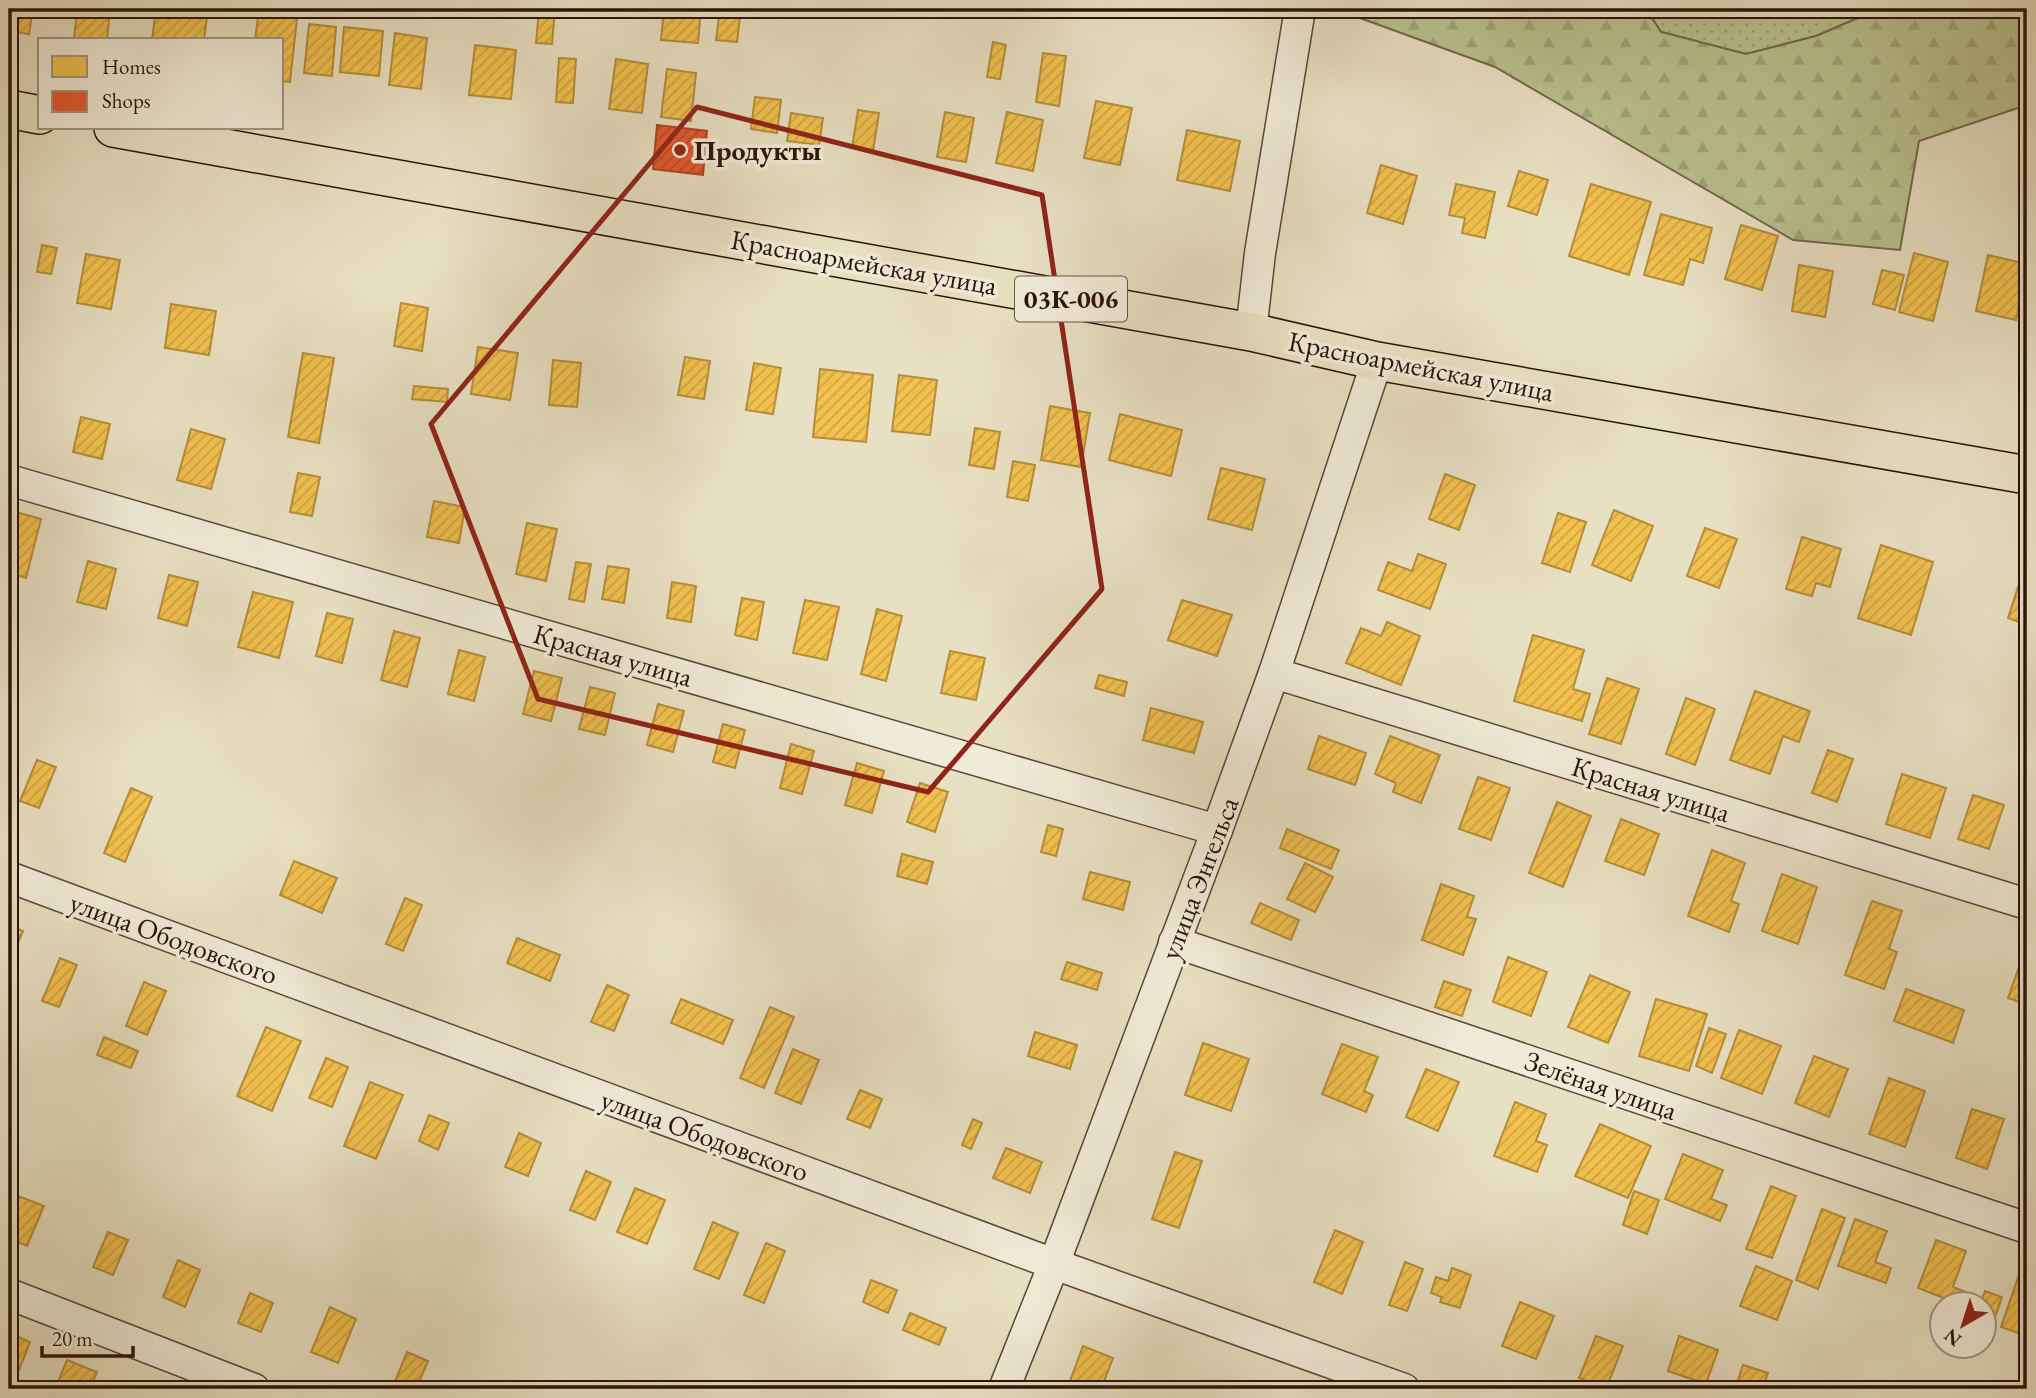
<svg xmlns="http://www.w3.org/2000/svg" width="2036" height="1398" viewBox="0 0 2036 1398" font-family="'EB Garamond',serif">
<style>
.grass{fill:url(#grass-dots);stroke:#726a4c;stroke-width:2}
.forest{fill:url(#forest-firs);stroke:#726a4c;stroke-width:2}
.homes{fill:url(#homes-hatch);stroke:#b68d39;stroke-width:2}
.shops{fill:url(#shops-hatch);stroke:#ac4323;stroke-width:2}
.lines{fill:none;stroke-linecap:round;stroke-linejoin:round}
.minor-casing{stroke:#5a4637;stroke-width:33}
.major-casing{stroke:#2b1309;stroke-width:40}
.minor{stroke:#f0ebd7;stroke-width:30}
.major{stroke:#e8e0c2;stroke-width:37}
.marked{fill:none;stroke:#8f2418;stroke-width:5;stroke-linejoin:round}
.poi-dot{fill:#8f2418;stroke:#f0ebd7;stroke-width:2.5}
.labels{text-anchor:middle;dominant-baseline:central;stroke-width:7;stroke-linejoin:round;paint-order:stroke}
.shield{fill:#f0ebd7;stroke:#665447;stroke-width:2}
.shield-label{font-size:26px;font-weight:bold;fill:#2b1309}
.poi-label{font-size:28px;font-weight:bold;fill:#2b1309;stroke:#f0ebd7;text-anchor:start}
.street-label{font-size:28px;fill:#2b1309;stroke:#f0ebd7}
</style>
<defs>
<pattern id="grass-dots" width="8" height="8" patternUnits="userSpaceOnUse" patternTransform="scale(1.75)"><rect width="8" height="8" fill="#bac190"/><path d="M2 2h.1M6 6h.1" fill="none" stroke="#a0a57b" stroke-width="1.8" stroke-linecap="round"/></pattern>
<pattern id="forest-firs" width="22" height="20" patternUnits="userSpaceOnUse" patternTransform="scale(1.75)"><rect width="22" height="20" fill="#bac190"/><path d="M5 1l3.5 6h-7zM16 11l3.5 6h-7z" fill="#a0a57b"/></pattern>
<pattern id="homes-hatch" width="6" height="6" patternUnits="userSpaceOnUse" patternTransform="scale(1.75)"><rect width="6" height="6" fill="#f2c14e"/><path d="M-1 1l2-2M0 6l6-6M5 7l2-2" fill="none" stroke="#d0a543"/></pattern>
<pattern id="shops-hatch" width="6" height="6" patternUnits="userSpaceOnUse" patternTransform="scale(1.75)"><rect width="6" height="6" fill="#e4572e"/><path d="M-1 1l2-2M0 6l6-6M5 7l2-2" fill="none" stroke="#b94725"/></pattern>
</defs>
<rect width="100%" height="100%" fill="#e8e0c2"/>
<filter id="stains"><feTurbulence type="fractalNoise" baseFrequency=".00286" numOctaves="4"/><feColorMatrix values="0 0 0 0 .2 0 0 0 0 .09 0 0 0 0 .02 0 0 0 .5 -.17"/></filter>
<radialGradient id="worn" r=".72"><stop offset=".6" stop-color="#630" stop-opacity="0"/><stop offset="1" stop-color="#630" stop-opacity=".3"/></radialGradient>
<path class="grass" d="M 1646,9 L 1879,9 L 1816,36 L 1746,54 L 1661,32 Z"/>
<path class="forest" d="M 1335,9 L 1646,9 L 1661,32 L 1746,54 L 1816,36 L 1879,9 L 2027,9 L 2027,105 L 1919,141 L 1900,250 L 1793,240 L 1495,67 Z"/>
<g class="homes">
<path d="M 9,9 L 33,9 L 29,34 L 9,31 Z"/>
<path d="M 77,9 L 110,9 L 107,40 L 74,40 Z"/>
<path d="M 156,9 L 208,9 L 204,40 L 152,40 Z"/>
<path d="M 259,9 L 298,9 L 290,82 L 282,81 L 282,40 L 255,40 Z"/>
<path d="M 539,9 L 555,9 L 552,44 L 536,43 Z"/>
<path d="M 664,9 L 701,9 L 698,43 L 661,40 Z"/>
<path d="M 720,9 L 741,9 L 737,42 L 716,40 Z"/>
<path d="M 309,24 L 336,27 L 332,76 L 304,73 Z"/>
<path d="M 344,27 L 383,31 L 379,76 L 340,72 Z"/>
<path d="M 395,33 L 427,38 L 421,89 L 389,85 Z"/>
<path d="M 993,42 L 1006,45 L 1000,79 L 987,77 Z"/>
<path d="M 475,45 L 516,50 L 511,99 L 469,95 Z"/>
<path d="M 1043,53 L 1066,56 L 1059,106 L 1036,102 Z"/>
<path d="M 559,58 L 576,59 L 573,103 L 556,102 Z"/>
<path d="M 616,59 L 648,64 L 642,113 L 609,109 Z"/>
<path d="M 667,69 L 696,73 L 691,121 L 661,117 Z"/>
<path d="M 755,97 L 781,100 L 777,133 L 751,129 Z"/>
<path d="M 1096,101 L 1132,108 L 1120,165 L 1084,158 Z"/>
<path d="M 858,110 L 879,113 L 873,151 L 852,148 Z"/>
<path d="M 945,112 L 974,118 L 966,162 L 937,157 Z"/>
<path d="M 1007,112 L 1043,120 L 1033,171 L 996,163 Z"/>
<path d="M 791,113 L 823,118 L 819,145 L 787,141 Z"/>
<path d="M 1187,130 L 1240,141 L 1230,191 L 1177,180 Z"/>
<path d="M 1381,165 L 1417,176 L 1403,224 L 1367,213 Z"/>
<path d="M 1519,171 L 1548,180 L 1537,215 L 1508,206 Z"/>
<path d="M 1456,184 L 1495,192 L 1485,238 L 1462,233 L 1465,218 L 1449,215 Z"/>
<path d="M 1591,184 L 1651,202 L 1629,275 L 1569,256 Z"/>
<path d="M 1661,214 L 1712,228 L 1703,263 L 1690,259 L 1683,285 L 1644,275 Z"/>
<path d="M 1741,225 L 1778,236 L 1762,290 L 1725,279 Z"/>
<path d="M 42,245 L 57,248 L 51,274 L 37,272 Z"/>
<path d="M 1914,253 L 1948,262 L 1933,321 L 1899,312 Z"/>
<path d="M 86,254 L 120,260 L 111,309 L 77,303 Z"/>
<path d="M 1988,255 L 2027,264 L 2016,320 L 1976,311 Z"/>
<path d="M 1799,265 L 1833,271 L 1825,317 L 1792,311 Z"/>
<path d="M 1882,270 L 1904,275 L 1895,310 L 1873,304 Z"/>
<path d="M 401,303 L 428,308 L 422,351 L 394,346 Z"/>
<path d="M 171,304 L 216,311 L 209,355 L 165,348 Z"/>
<path d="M 478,347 L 518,353 L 510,400 L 471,394 Z"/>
<path d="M 303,353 L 334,358 L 319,443 L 288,437 Z"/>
<path d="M 685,357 L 710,361 L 704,399 L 678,395 Z"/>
<path d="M 553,360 L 581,363 L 577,407 L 549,405 Z"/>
<path d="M 754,363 L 781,368 L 773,414 L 746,410 Z"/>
<path d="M 820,369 L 873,375 L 866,442 L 813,437 Z"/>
<path d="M 899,375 L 937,380 L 930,435 L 892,431 Z"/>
<path d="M 414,386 L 448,389 L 447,402 L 412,399 Z"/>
<path d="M 1050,406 L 1090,413 L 1081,467 L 1041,460 Z"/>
<path d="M 1120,414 L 1182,430 L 1171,476 L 1109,460 Z"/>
<path d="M 81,417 L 110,424 L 102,459 L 73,452 Z"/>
<path d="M 975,428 L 1000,432 L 994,469 L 969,465 Z"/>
<path d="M 191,429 L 225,439 L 211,489 L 177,480 Z"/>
<path d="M 1013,461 L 1035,465 L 1028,501 L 1007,497 Z"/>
<path d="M 1221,468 L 1265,479 L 1252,530 L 1208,519 Z"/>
<path d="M 298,473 L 320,477 L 312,516 L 290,512 Z"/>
<path d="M 1445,474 L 1475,485 L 1459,530 L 1429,519 Z"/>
<path d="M 434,501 L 465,507 L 459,543 L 427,537 Z"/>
<path d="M 9,510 L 41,519 L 26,578 L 9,573 Z"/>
<path d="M 1614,510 L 1653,526 L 1631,581 L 1592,565 Z"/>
<path d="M 1558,513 L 1586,522 L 1570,572 L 1542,563 Z"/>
<path d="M 527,523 L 557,529 L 546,581 L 516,574 Z"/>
<path d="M 1705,528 L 1737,539 L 1719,588 L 1687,576 Z"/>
<path d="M 1802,537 L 1841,549 L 1830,587 L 1816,583 L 1812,596 L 1786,589 Z"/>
<path d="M 1881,545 L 1933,562 L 1911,635 L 1858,618 Z"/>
<path d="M 1418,554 L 1446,564 L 1430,609 L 1378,590 L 1388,562 L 1412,571 Z"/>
<path d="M 88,561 L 116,569 L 106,609 L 77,602 Z"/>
<path d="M 576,562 L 591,564 L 584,602 L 569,599 Z"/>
<path d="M 608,566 L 629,569 L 624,603 L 602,599 Z"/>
<path d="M 169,575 L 198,582 L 187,626 L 158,618 Z"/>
<path d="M 2021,578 L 2027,580 L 2027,625 L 2008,618 Z"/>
<path d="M 672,582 L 696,586 L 691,622 L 667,618 Z"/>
<path d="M 253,592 L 293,602 L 279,658 L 238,647 Z"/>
<path d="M 742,598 L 764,602 L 757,640 L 735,635 Z"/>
<path d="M 805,600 L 839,607 L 827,660 L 793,653 Z"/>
<path d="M 1182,600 L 1232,615 L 1217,656 L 1168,640 Z"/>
<path d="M 877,609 L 902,616 L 886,681 L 861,674 Z"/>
<path d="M 327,613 L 353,619 L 342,663 L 316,656 Z"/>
<path d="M 1387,622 L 1420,636 L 1401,685 L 1346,663 L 1361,628 L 1381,636 Z"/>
<path d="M 394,631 L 420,638 L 407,687 L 381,680 Z"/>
<path d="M 1533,635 L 1584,650 L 1573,689 L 1590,694 L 1582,721 L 1514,701 Z"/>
<path d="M 459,650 L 485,657 L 474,701 L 448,694 Z"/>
<path d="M 950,651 L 985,658 L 976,700 L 941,693 Z"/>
<path d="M 534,671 L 562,678 L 551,721 L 523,714 Z"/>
<path d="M 1099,675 L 1127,682 L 1124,696 L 1095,688 Z"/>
<path d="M 1607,678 L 1639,689 L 1621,744 L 1589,734 Z"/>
<path d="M 590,687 L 615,693 L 605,735 L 579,729 Z"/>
<path d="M 1755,691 L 1810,711 L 1799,742 L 1783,736 L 1770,774 L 1730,760 Z"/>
<path d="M 1686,698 L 1715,709 L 1695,765 L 1666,754 Z"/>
<path d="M 658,704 L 684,711 L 673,752 L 647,745 Z"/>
<path d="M 1151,708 L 1203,722 L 1194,753 L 1143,740 Z"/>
<path d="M 723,724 L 745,730 L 735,768 L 713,762 Z"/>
<path d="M 1319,736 L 1366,753 L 1355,785 L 1308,769 Z"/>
<path d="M 1390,736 L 1440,755 L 1421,803 L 1393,792 L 1396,783 L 1375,774 Z"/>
<path d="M 791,744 L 814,751 L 802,794 L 780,788 Z"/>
<path d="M 1828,750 L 1853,759 L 1837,802 L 1812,793 Z"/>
<path d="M 37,760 L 56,767 L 39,808 L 20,801 Z"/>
<path d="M 857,763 L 884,771 L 872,813 L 845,805 Z"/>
<path d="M 1902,774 L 1946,788 L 1930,838 L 1886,824 Z"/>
<path d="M 1478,777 L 1510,788 L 1491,840 L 1459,829 Z"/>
<path d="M 920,783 L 948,792 L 935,832 L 907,822 Z"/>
<path d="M 131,788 L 152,797 L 125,862 L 104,853 Z"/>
<path d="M 1973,795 L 2004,805 L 1989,849 L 1958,839 Z"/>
<path d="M 1557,802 L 1591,816 L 1563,887 L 1529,873 Z"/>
<path d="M 1621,819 L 1659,834 L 1644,875 L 1605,861 Z"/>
<path d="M 1048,825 L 1063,829 L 1056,856 L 1041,852 Z"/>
<path d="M 1287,829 L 1339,850 L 1331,869 L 1280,848 Z"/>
<path d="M 1712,850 L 1745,863 L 1731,901 L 1739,904 L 1729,932 L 1688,916 Z"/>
<path d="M 902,854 L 933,862 L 927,884 L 897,876 Z"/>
<path d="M 294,861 L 337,878 L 322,913 L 280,895 Z"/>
<path d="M 1305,863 L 1333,877 L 1315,912 L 1287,899 Z"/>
<path d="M 1090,872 L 1130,882 L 1123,910 L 1083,899 Z"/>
<path d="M 1782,874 L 1817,887 L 1798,944 L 1762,931 Z"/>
<path d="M 1441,884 L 1474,896 L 1467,917 L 1476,919 L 1463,955 L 1422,940 Z"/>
<path d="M 405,898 L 422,905 L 403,951 L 386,944 Z"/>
<path d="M 1872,901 L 1902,911 L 1889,949 L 1897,952 L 1884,989 L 1845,975 Z"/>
<path d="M 1260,903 L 1299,920 L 1291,940 L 1251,923 Z"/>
<path d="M 9,925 L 23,931 L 9,964 Z"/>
<path d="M 517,938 L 560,955 L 550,981 L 507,963 Z"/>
<path d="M 2025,950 L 2027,951 L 2027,1005 L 2008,998 Z"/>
<path d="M 1508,957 L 1547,972 L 1531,1016 L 1493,1002 Z"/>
<path d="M 60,958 L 77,965 L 59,1007 L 42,1001 Z"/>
<path d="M 1067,962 L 1102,973 L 1097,990 L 1061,979 Z"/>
<path d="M 1590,975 L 1630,992 L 1608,1043 L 1568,1027 Z"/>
<path d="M 1444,981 L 1471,990 L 1462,1016 L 1435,1007 Z"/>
<path d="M 144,982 L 166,991 L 147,1035 L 126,1026 Z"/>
<path d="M 607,985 L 629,995 L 614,1031 L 591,1022 Z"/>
<path d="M 1906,989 L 1964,1010 L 1953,1043 L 1894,1021 Z"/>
<path d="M 681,999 L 733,1020 L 723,1044 L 671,1023 Z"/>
<path d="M 1656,999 L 1707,1014 L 1689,1071 L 1639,1056 Z"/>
<path d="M 770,1007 L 794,1017 L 764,1088 L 740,1078 Z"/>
<path d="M 266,1027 L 301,1041 L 272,1111 L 237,1096 Z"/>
<path d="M 1709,1028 L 1726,1034 L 1712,1073 L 1696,1066 Z"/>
<path d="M 1739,1030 L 1781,1046 L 1762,1094 L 1721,1078 Z"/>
<path d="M 1035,1032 L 1077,1045 L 1070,1069 L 1028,1056 Z"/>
<path d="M 104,1037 L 138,1051 L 131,1068 L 97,1055 Z"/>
<path d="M 1203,1043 L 1249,1059 L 1231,1111 L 1185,1095 Z"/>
<path d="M 1342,1044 L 1378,1057 L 1364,1091 L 1373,1095 L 1366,1112 L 1322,1094 Z"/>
<path d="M 793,1049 L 819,1060 L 801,1104 L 775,1093 Z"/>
<path d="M 1814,1056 L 1848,1069 L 1829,1117 L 1795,1103 Z"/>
<path d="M 326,1058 L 348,1067 L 332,1107 L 309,1098 Z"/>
<path d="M 1426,1069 L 1459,1082 L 1438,1131 L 1406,1117 Z"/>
<path d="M 1889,1078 L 1925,1091 L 1905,1147 L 1869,1134 Z"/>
<path d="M 370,1082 L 403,1095 L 376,1159 L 344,1146 Z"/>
<path d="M 860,1090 L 882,1099 L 870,1128 L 847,1119 Z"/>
<path d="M 1515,1102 L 1546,1114 L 1536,1141 L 1547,1145 L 1537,1172 L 1494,1156 Z"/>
<path d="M 1972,1109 L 2004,1119 L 1987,1169 L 1956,1158 Z"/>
<path d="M 429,1115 L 449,1123 L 438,1150 L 419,1141 Z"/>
<path d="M 973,1119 L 982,1123 L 971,1149 L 962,1145 Z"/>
<path d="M 1600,1124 L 1651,1146 L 1628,1198 L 1575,1176 Z"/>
<path d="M 519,1133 L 541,1143 L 528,1176 L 505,1167 Z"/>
<path d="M 1006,1148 L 1042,1162 L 1030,1193 L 993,1178 Z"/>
<path d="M 1175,1152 L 1202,1161 L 1179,1228 L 1152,1219 Z"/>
<path d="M 1683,1154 L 1723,1170 L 1711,1199 L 1727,1205 L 1720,1221 L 1665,1199 Z"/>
<path d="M 586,1171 L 611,1182 L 595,1220 L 570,1210 Z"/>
<path d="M 1771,1186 L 1796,1196 L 1772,1258 L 1746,1249 Z"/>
<path d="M 635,1188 L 665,1200 L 647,1244 L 617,1232 Z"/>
<path d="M 1634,1191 L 1659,1200 L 1647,1234 L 1623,1225 Z"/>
<path d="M 18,1196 L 44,1206 L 27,1246 L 9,1238 L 9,1217 Z"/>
<path d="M 1822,1209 L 1845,1218 L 1818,1289 L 1796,1280 Z"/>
<path d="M 1855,1219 L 1887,1231 L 1875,1262 L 1891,1268 L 1886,1283 L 1838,1266 Z"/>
<path d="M 713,1222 L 738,1233 L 719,1279 L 694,1269 Z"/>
<path d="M 1335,1230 L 1363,1242 L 1342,1294 L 1314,1282 Z"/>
<path d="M 108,1232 L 128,1240 L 113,1275 L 93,1267 Z"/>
<path d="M 1936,1240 L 1966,1251 L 1953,1287 L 1971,1294 L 1967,1304 L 1959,1304 L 1918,1288 Z"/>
<path d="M 766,1243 L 785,1251 L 764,1303 L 744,1295 Z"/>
<path d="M 178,1260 L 200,1270 L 185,1307 L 163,1297 Z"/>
<path d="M 1405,1262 L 1423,1269 L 1407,1311 L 1389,1305 Z"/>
<path d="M 1756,1266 L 1792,1281 L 1777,1320 L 1740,1306 Z"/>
<path d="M 1452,1268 L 1471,1275 L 1460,1308 L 1440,1302 L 1442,1297 L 1431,1293 L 1436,1277 L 1448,1281 Z"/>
<path d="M 2020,1272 L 2027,1274 L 2027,1336 L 2001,1327 Z"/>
<path d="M 871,1280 L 897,1290 L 888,1313 L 863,1302 Z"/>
<path d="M 1985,1291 L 2002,1297 L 1988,1338 L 1983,1337 L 1983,1304 L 1980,1304 Z"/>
<path d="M 250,1293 L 273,1303 L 261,1332 L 238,1323 Z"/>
<path d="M 1520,1302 L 1554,1316 L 1536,1359 L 1502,1346 Z"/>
<path d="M 330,1307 L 356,1319 L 338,1363 L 311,1352 Z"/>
<path d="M 910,1313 L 946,1328 L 939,1345 L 903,1330 Z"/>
<path d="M 9,1333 L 30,1342 L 16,1378 L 9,1375 Z"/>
<path d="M 1596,1336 L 1623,1346 L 1606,1389 L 1579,1378 Z"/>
<path d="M 1679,1336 L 1718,1350 L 1706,1384 L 1668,1371 Z"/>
<path d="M 1083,1346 L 1113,1358 L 1101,1389 L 1067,1389 Z"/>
<path d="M 407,1352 L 428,1361 L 416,1389 L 405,1389 L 394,1384 Z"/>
<path d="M 67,1360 L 97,1372 L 90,1389 L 55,1389 Z"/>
<path d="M 1743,1365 L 1768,1373 L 1762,1389 L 1735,1389 Z"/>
<path d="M 495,1381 L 513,1389 L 491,1389 Z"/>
<path d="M 131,1382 L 149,1389 L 128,1389 Z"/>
</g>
<path class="shops" d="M 657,125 L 707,131 L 703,175 L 653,169 Z"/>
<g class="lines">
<defs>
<g id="minor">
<path d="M 1251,332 L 1260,253 L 1300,9"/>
<path d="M 9,480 L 1217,830"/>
<path d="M 1274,673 L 2027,904"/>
<path d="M 9,877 L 1054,1264 L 1404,1389"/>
<path d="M 1174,942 L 2027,1228"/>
<path d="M 9,1294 L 254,1389"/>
<path d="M 1004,1389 L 1054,1264 L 1217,830 L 1274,673 L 1377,361"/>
</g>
<g id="major">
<path d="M 9,109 L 40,115"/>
<path d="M 113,128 L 1251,332 L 1377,361 L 2027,475"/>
</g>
</defs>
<use href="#minor" class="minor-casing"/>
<use href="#major" class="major-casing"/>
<use href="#minor" class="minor"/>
<use href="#major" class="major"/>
</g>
<path class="marked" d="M 697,107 L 1042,195 L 1102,589 L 928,792 L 538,699 L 431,424 Z"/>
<circle class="poi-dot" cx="680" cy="150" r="7"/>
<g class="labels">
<rect class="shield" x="1015" y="276.5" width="112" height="45" rx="5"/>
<g class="shield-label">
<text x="1071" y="299">03К-006</text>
</g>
<g class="poi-label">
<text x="694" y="150">Продукты</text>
</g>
<g class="street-label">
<text transform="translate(864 262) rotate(10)">Красноармейская улица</text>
<text transform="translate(1421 366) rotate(11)">Красноармейская улица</text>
<text transform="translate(613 655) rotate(16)">Красная улица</text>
<text transform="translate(1651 789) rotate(17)">Красная улица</text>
<text transform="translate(1199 878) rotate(-69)">улица Энгельса</text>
<text transform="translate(174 938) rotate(20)">улица Ободовского</text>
<text transform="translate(1601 1085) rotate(19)">Зелёная улица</text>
<text transform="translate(705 1135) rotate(20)">улица Ободовского</text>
</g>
</g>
<rect width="2036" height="1398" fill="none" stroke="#e8e0c2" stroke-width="35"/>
<rect x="10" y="10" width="2015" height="1377" fill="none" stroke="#2b1309" stroke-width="3.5"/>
<rect x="18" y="18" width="2001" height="1363" fill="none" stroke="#2b1309" stroke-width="2"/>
<rect x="38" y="38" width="245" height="91" fill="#f0ebd7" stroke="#a19585" stroke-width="2"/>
<rect x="52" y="56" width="35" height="21" fill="#f2c14e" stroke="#a19585" stroke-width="2"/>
<text x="102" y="74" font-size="21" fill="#2b1309">Homes</text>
<rect x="52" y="91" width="35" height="21" fill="#e4572e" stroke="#a19585" stroke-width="2"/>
<text x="102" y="108" font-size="21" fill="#2b1309">Shops</text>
<g transform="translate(1963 1325) rotate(219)"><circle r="33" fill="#f0ebd7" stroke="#a19585" stroke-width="2"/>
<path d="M0-5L12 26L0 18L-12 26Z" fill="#8f2418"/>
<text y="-10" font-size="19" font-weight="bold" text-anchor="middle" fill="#2b1309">N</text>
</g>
<path d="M42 1346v10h91v-10" fill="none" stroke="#2b1309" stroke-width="3.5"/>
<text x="52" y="1346" font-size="21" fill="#2b1309" stroke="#f0ebd7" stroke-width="5" paint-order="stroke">20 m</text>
<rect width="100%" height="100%" filter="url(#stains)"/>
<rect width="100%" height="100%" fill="url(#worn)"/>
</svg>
